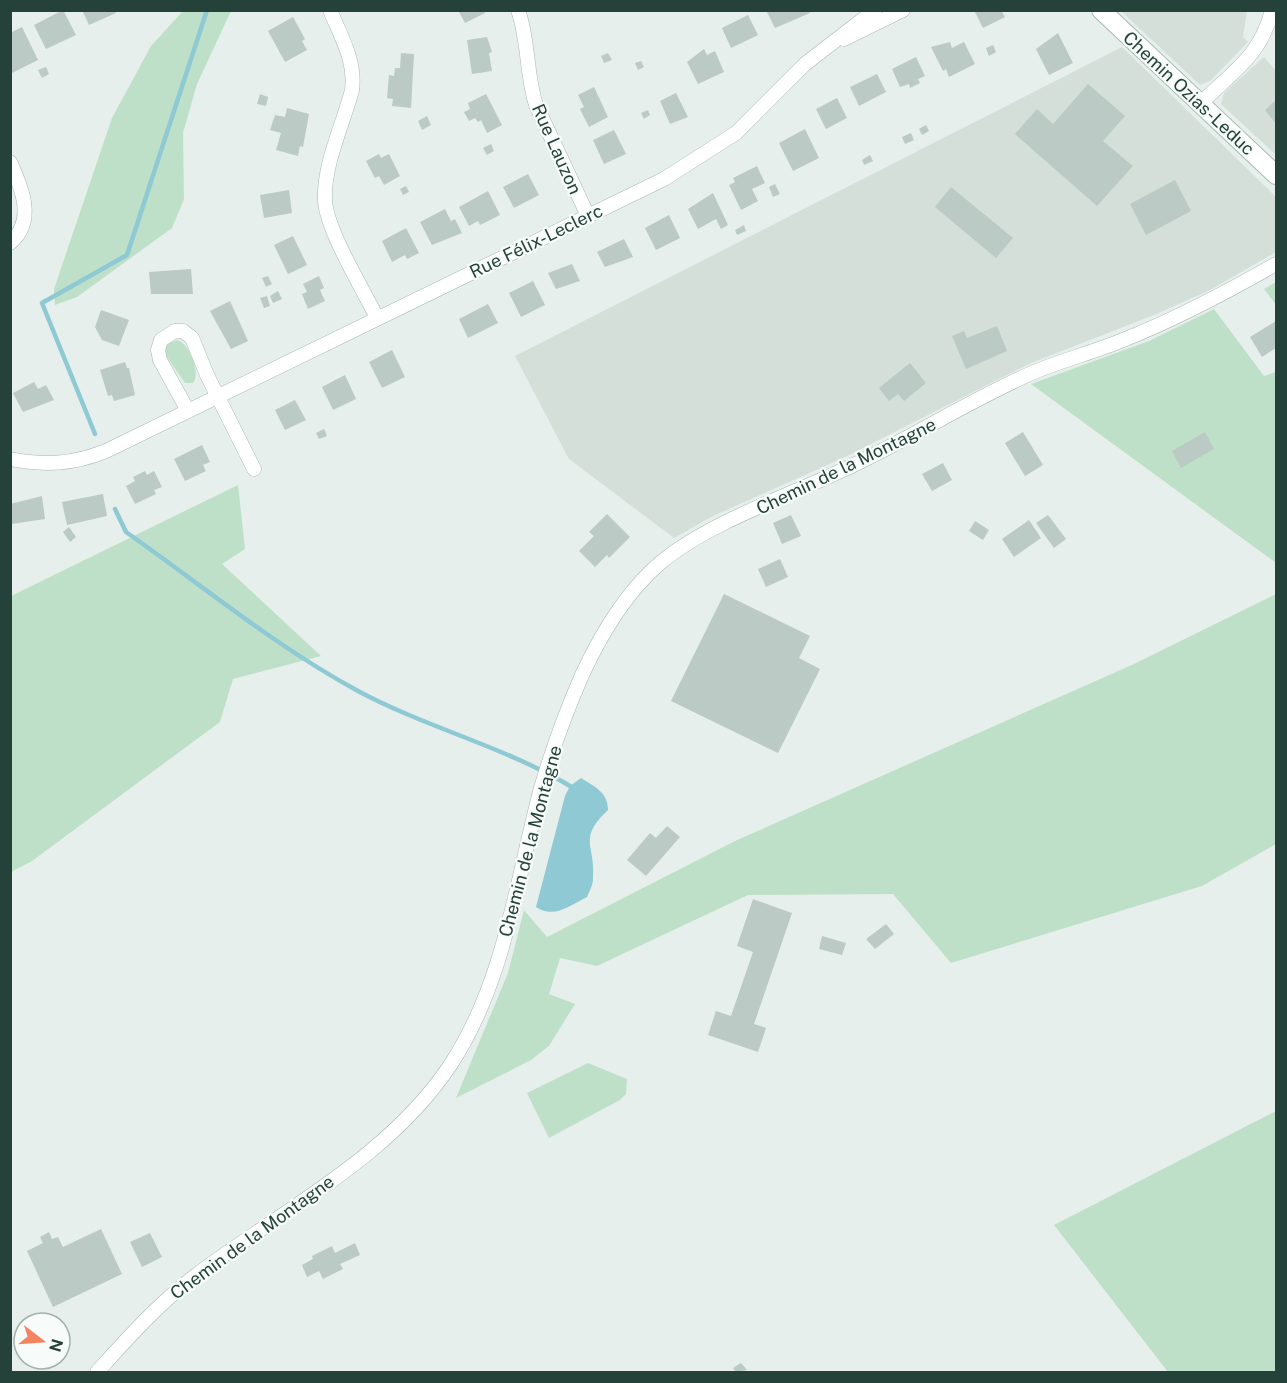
<svg xmlns="http://www.w3.org/2000/svg" width="1287" height="1383" viewBox="0 0 1287 1383" font-family="'Public Sans',sans-serif">
<style>
.built{fill:#d4dfda}
.green{fill:#bfe0c8}
.water{fill:#8ec9d4}
.lines{fill:none;stroke-linecap:round;stroke-linejoin:round}
.stream{stroke:#8ec9d4;stroke-width:4.5}
.building{fill:#bbcac4}
.street-casing{stroke:#a8b8b2;stroke-width:15}
.secondary-casing{stroke:#a4bbb3;stroke-width:20}
.street{stroke:#fff;stroke-width:14}
.secondary{stroke:#fff;stroke-width:18}
.labels{text-anchor:middle;dominant-baseline:central;stroke-width:4.5;stroke-linejoin:round;paint-order:stroke}
.street-label{font-size:18px;fill:#24423a;stroke:#f7fbf9}
</style>
<rect width="100%" height="100%" fill="#e6efeb"/>
<g class="built">
<path d="M 1121,11 L 1247,11 L 1243,37 L 1248,42 L 1210,81 L 1200,85 Z"/>
<path d="M 1122,47 L 1276,197 L 1276,252 L 1210,290 L 1154,315 L 1031,363 L 843,458 L 711,517 L 674,538 L 569,459 L 515,356 Z"/>
<path d="M 1264,57 L 1276,71 L 1276,155 L 1221,104 L 1224,93 Z"/>
</g>
<g class="green">
<path d="M 183,11 L 231,11 L 197,84 L 183,133 L 184,199 L 172,228 L 77,297 L 55,305 L 54,289 L 112,118 L 151,46 Z"/>
<path d="M 1276,282 L 1276,305 L 1264,289 Z"/>
<path d="M 1214,309 L 1264,376 L 1276,372 L 1276,563 L 1031,384 L 1149,341 Z"/>
<path d="M 177,340 C 189,343 201,373 193,383 L 185,383 L 165,354 L 166,344 Z"/>
<path d="M 238,485 L 245,549 L 222,564 L 321,656 L 233,679 L 220,722 L 32,861 L 11,872 L 11,596 Z"/>
<path d="M 1276,594 L 1276,844 L 1202,886 L 951,963 L 893,894 L 748,895 L 597,966 L 560,958 L 549,994 L 575,1004 L 549,1046 L 531,1060 L 456,1098 L 508,973 L 524,910 L 547,937 L 735,841 L 1134,664 Z"/>
<path d="M 588,1063 L 627,1079 L 626,1094 L 620,1100 L 549,1138 L 527,1093 Z"/>
<path d="M 1276,1111 L 1276,1372 L 1168,1372 L 1054,1225 Z"/>
</g>
<path class="water" d="M 581,778 C 595,787 608,792 608,810 C 577,839 596,845 593,879 C 593,885 589,892 587,897 C 569,906 554,919 536,907 L 565,796 L 570,786 Z"/>
<g class="lines">
<g class="stream">
<path d="M 95,434 L 42,303 L 127,255 L 207,10"/>
<path d="M 115,509 L 126,532 C 203,586 275,646 358,691 C 427,728 503,746 570,786"/>
</g>
</g>
<g class="building">
<path d="M 63,10 L 76,35 L 46,49 L 34,25 Z"/>
<path d="M 82,10 L 114,10 L 116,13 L 89,25 Z"/>
<path d="M 458,10 L 484,10 L 485,13 L 465,23 Z"/>
<path d="M 766,10 L 809,10 L 810,13 L 775,28 Z"/>
<path d="M 974,10 L 1001,10 L 1005,17 L 983,28 Z"/>
<path d="M 748,15 L 758,35 L 731,48 L 722,28 Z"/>
<path d="M 293,17 L 305,39 L 302,41 L 307,50 L 285,62 L 268,31 Z"/>
<path d="M 22,27 L 38,60 L 10,74 L 10,33 Z"/>
<path d="M 1058,33 L 1073,63 L 1049,75 L 1036,49 Z"/>
<path d="M 487,37 L 492,52 L 489,53 L 492,71 L 472,74 L 467,40 Z"/>
<path d="M 950,42 L 952,48 L 964,42 L 975,64 L 949,77 L 946,69 L 943,71 L 931,47 Z"/>
<path d="M 993,45 L 996,52 L 989,56 L 986,48 Z"/>
<path d="M 704,49 L 707,55 L 715,51 L 724,72 L 698,84 L 687,62 Z"/>
<path d="M 401,53 L 414,54 L 411,108 L 392,106 L 393,99 L 387,98 L 389,75 L 394,76 L 395,68 L 400,68 Z"/>
<path d="M 608,53 L 612,60 L 604,63 L 601,56 Z"/>
<path d="M 916,57 L 925,76 L 918,79 L 920,83 L 910,88 L 909,84 L 900,87 L 892,69 Z"/>
<path d="M 641,61 L 644,67 L 638,70 L 635,63 Z"/>
<path d="M 46,67 L 49,74 L 42,78 L 38,70 Z"/>
<path d="M 877,74 L 886,92 L 859,106 L 850,87 Z"/>
<path d="M 1088,84 L 1125,116 L 1103,141 L 1133,166 L 1097,206 L 1015,134 L 1037,109 L 1053,124 Z"/>
<path d="M 594,87 L 608,117 L 589,127 L 580,109 L 584,107 L 578,95 Z"/>
<path d="M 676,93 L 688,117 L 670,124 L 660,101 Z"/>
<path d="M 260,94 L 268,97 L 266,106 L 257,104 Z"/>
<path d="M 486,94 L 502,125 L 487,133 L 481,120 L 478,122 L 475,118 L 469,121 L 464,112 L 470,109 L 468,103 Z"/>
<path d="M 837,98 L 847,118 L 826,129 L 816,109 Z"/>
<path d="M 1276,100 L 1276,124 L 1265,110 Z"/>
<path d="M 287,108 L 309,114 L 303,147 L 300,146 L 298,156 L 276,150 L 281,133 L 270,130 L 275,115 L 285,117 Z"/>
<path d="M 648,110 L 650,115 L 644,119 L 641,113 Z"/>
<path d="M 427,116 L 431,125 L 422,130 L 418,121 Z"/>
<path d="M 926,125 L 929,131 L 922,135 L 919,129 Z"/>
<path d="M 805,129 L 819,158 L 793,171 L 779,143 Z"/>
<path d="M 614,130 L 626,154 L 604,164 L 593,140 Z"/>
<path d="M 911,133 L 914,140 L 905,144 L 902,137 Z"/>
<path d="M 491,144 L 494,151 L 487,155 L 483,148 Z"/>
<path d="M 379,154 L 381,158 L 389,154 L 400,176 L 384,185 L 379,176 L 375,178 L 366,161 Z"/>
<path d="M 870,155 L 873,161 L 864,165 L 862,160 Z"/>
<path d="M 757,166 L 765,183 L 752,189 L 758,201 L 741,210 L 729,185 L 735,182 L 733,178 Z"/>
<path d="M 528,174 L 539,195 L 514,208 L 503,187 Z"/>
<path d="M 1175,180 L 1191,211 L 1146,235 L 1130,204 Z"/>
<path d="M 775,184 L 780,194 L 773,197 L 769,187 Z"/>
<path d="M 406,186 L 409,192 L 403,195 L 400,189 Z"/>
<path d="M 951,187 L 1013,238 L 996,258 L 935,207 Z"/>
<path d="M 289,190 L 292,213 L 264,218 L 260,195 Z"/>
<path d="M 488,191 L 500,215 L 480,225 L 478,221 L 469,226 L 459,207 Z"/>
<path d="M 713,193 L 728,225 L 721,229 L 716,219 L 698,229 L 688,209 Z"/>
<path d="M 445,209 L 451,221 L 455,219 L 462,233 L 432,245 L 420,222 Z"/>
<path d="M 669,215 L 680,238 L 656,250 L 645,228 Z"/>
<path d="M 744,225 L 746,231 L 737,235 L 735,230 Z"/>
<path d="M 406,228 L 419,253 L 407,259 L 405,255 L 392,262 L 382,241 Z"/>
<path d="M 293,236 L 307,265 L 288,274 L 274,245 Z"/>
<path d="M 624,239 L 633,257 L 605,267 L 597,252 Z"/>
<path d="M 572,264 L 580,281 L 556,289 L 548,273 Z"/>
<path d="M 191,269 L 193,294 L 151,294 L 149,272 Z"/>
<path d="M 268,276 L 272,284 L 266,287 L 262,278 Z"/>
<path d="M 319,276 L 324,288 L 320,290 L 325,301 L 308,309 L 302,294 L 307,292 L 303,284 Z"/>
<path d="M 533,281 L 545,305 L 521,317 L 509,293 Z"/>
<path d="M 278,291 L 282,299 L 273,303 L 270,296 Z"/>
<path d="M 267,296 L 270,306 L 264,308 L 260,298 Z"/>
<path d="M 230,301 L 248,341 L 231,349 L 210,311 Z"/>
<path d="M 488,304 L 498,323 L 468,338 L 459,319 Z"/>
<path d="M 101,310 L 129,320 L 119,346 L 102,340 L 95,327 Z"/>
<path d="M 1276,321 L 1276,348 L 1262,357 L 1250,337 Z"/>
<path d="M 997,326 L 1007,351 L 966,369 L 952,336 L 964,331 L 967,338 Z"/>
<path d="M 392,350 L 405,377 L 382,388 L 369,362 Z"/>
<path d="M 125,362 L 127,368 L 129,368 L 135,395 L 114,401 L 112,395 L 108,396 L 100,370 Z"/>
<path d="M 910,363 L 926,383 L 904,401 L 898,394 L 889,401 L 879,388 Z"/>
<path d="M 345,375 L 356,399 L 333,410 L 322,387 Z"/>
<path d="M 34,382 L 38,389 L 46,385 L 54,400 L 23,412 L 13,393 Z"/>
<path d="M 295,400 L 306,420 L 285,430 L 275,410 Z"/>
<path d="M 324,429 L 327,436 L 319,439 L 316,433 Z"/>
<path d="M 1023,432 L 1043,465 L 1025,476 L 1005,443 Z"/>
<path d="M 1205,432 L 1214,449 L 1181,468 L 1172,451 Z"/>
<path d="M 202,445 L 210,462 L 203,465 L 206,471 L 185,481 L 174,459 Z"/>
<path d="M 943,463 L 952,480 L 932,491 L 922,474 Z"/>
<path d="M 145,471 L 147,475 L 154,471 L 162,487 L 154,490 L 156,494 L 135,504 L 126,486 L 135,481 L 133,477 Z"/>
<path d="M 103,494 L 107,516 L 67,525 L 62,502 Z"/>
<path d="M 42,496 L 45,519 L 12,524 L 10,504 Z"/>
<path d="M 607,514 L 630,537 L 609,558 L 607,555 L 595,567 L 579,551 L 594,536 L 589,532 Z"/>
<path d="M 791,515 L 801,536 L 782,544 L 773,523 Z"/>
<path d="M 1048,515 L 1066,539 L 1054,548 L 1036,523 Z"/>
<path d="M 1029,520 L 1041,538 L 1014,557 L 1002,539 Z"/>
<path d="M 975,521 L 989,530 L 983,540 L 969,531 Z"/>
<path d="M 69,527 L 76,537 L 70,542 L 63,532 Z"/>
<path d="M 780,559 L 788,577 L 766,587 L 758,569 Z"/>
<path d="M 724,594 L 810,636 L 799,658 L 820,669 L 778,753 L 671,701 Z"/>
<path d="M 667,826 L 680,837 L 646,876 L 627,860 L 650,833 L 656,838 Z"/>
<path d="M 753,899 L 792,913 L 754,1024 L 766,1028 L 758,1052 L 708,1035 L 716,1011 L 731,1016 L 753,952 L 737,946 Z"/>
<path d="M 886,924 L 894,934 L 875,949 L 866,939 Z"/>
<path d="M 822,936 L 846,943 L 842,955 L 819,949 Z"/>
<path d="M 101,1229 L 122,1274 L 53,1307 L 27,1251 L 43,1243 L 40,1237 L 49,1232 L 52,1239 L 58,1237 L 63,1247 Z"/>
<path d="M 150,1233 L 162,1257 L 142,1267 L 130,1242 Z"/>
<path d="M 355,1243 L 360,1255 L 340,1264 L 343,1269 L 323,1279 L 319,1271 L 307,1277 L 302,1265 L 313,1259 L 312,1256 L 332,1246 L 335,1253 Z"/>
<path d="M 741,1363 L 747,1370 L 736,1372 L 733,1368 Z"/>
</g>
<g class="lines">
<defs>
<g id="street">
<path d="M 330,10 C 341,37 356,61 352,90 C 343,125 323,165 325,201 C 327,231 363,289 377,318"/>
<path d="M 518,10 C 529,41 526,74 536,105 L 588,216"/>
<path d="M 844,39 L 903,10"/>
<path d="M 1200,104 C 1232,72 1261,56 1272,10"/>
<path d="M 10,162 C 22,188 36,221 10,243"/>
<path d="M 188,411 L 160,360 L 158,350 L 161,340 L 175,331 L 183,331 L 192,338 L 207,375 L 254,469"/>
<path d="M 10,459 C 45,466 74,464 106,451 L 664,179 L 736,133 L 805,64 L 875,10"/>
<path d="M 97,1372 C 128,1338 158,1304 195,1276 C 282,1210 389,1158 451,1064 C 505,981 516,882 541,788 C 552,750 566,712 582,675 C 601,634 625,593 660,563 C 708,523 785,497 843,470 C 908,440 968,401 1034,372 C 1063,360 1094,352 1123,340 C 1176,319 1227,292 1276,264"/>
</g>
<path id="secondary" d="M 1101,10 L 1276,175"/>
</defs>
<use href="#street" class="street-casing"/>
<use href="#secondary" class="secondary-casing"/>
<use href="#street" class="street"/>
<use href="#secondary" class="secondary"/>
</g>
<g class="labels">
<g class="street-label">
<text transform="translate(1189 93) rotate(43)">Chemin Ozias-Leduc</text>
<text transform="translate(557 149) rotate(66)">Rue Lauzon</text>
<text transform="translate(536 241) rotate(-26)">Rue Félix-Leclerc</text>
<text transform="translate(846 466) rotate(-26)">Chemin de la Montagne</text>
<text transform="translate(530 841) rotate(-75)">Chemin de la Montagne</text>
<text transform="translate(252 1237) rotate(-36)">Chemin de la Montagne</text>
</g>
</g>
<rect width="1287" height="1383" fill="none" stroke="#24423a" stroke-width="24"/>
<g transform="translate(42 1341) rotate(107)"><circle r="28" fill="#f7fbf9" stroke="#a3b1ad" stroke-width="1.5"/>
<path d="M0-4.5L10 22L0 15L-10 22Z" fill="#f4845f"/>
<text y="-9" font-size="16" font-weight="bold" text-anchor="middle" fill="#24423a">N</text>
</g>
</svg>
